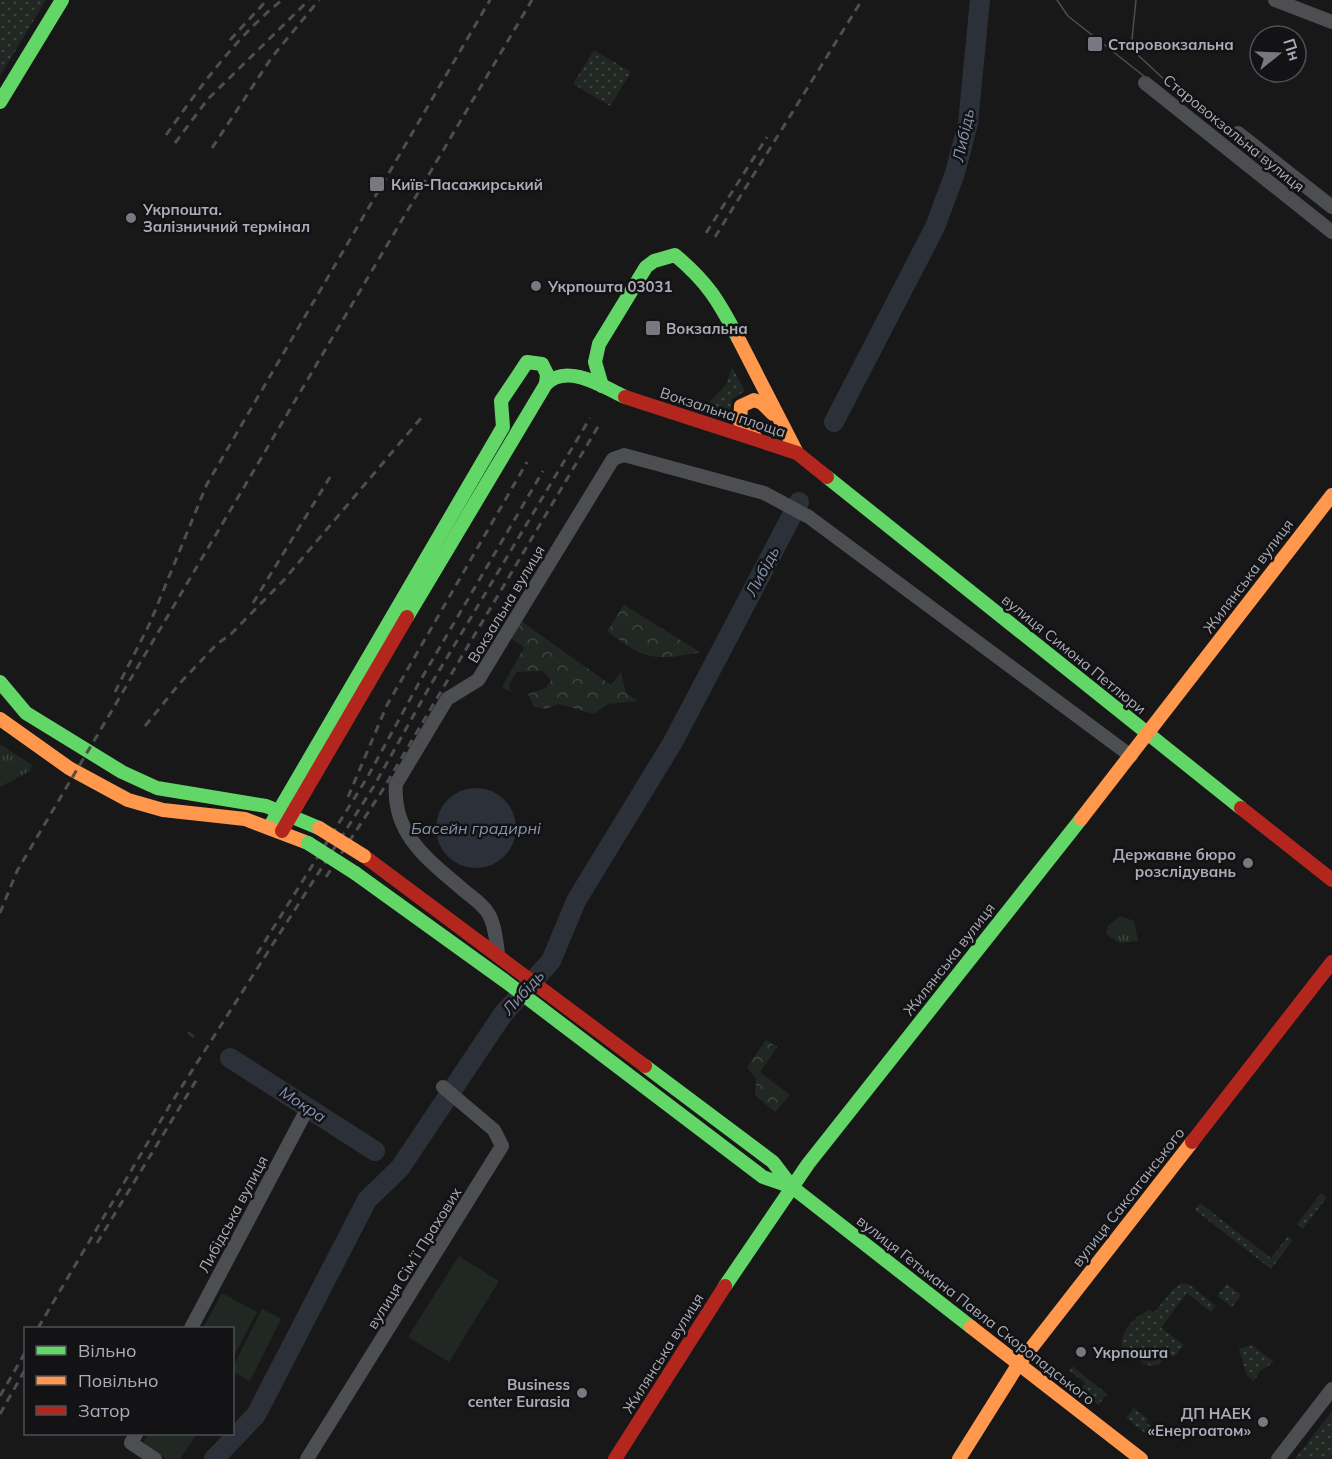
<svg xmlns="http://www.w3.org/2000/svg" width="1332" height="1459" viewBox="0 0 1332 1459" font-family="Mulish,sans-serif">
<style>
.grass{fill:url(#grass-dots)}
.forest{fill:url(#forest-crowns)}
.wetland{fill:url(#wetland-marsh)}
.park{fill:url(#park-tufts)}
.pitch{fill:#212722}
.water{fill:#2c3139}
.lines{fill:none;stroke-linecap:round;stroke-linejoin:round}
.stream{stroke:#2c3139;stroke-width:3}
.river{stroke:#2c3139;stroke-width:20}
.street{stroke:#4d4e51;stroke-width:14}
.fast{stroke:#63d668;stroke-width:14}
.slow{stroke:#ff974d;stroke-width:14}
.jam{stroke:#b3261e;stroke-width:14}
.tram{stroke:#4d4e51;stroke-width:1.5}
.rail{stroke:#4d4e51;stroke-width:3;stroke-dasharray:8 6;stroke-linecap:butt}
.fast-bridge{stroke:#63d668;stroke-width:14}
.slow-bridge{stroke:#ff974d;stroke-width:14}
.poi-dot{fill:#777880;stroke:#131214;stroke-width:2}
.labels{text-anchor:middle;dominant-baseline:central;stroke-width:5;stroke-linejoin:round;paint-order:stroke}
.poi-label{font-size:15px;font-weight:bold;fill:#aaacb8;stroke:#131214;text-anchor:start}
.street-label{font-size:15px;fill:#aaacb8;stroke:#131214}
.water-label{font-size:16px;font-style:italic;fill:#8493b0;stroke:#131214}
</style>
<defs>
<pattern id="grass-dots" width="8" height="8" patternUnits="userSpaceOnUse" patternTransform="scale(1.5)"><rect width="8" height="8" fill="#212722"/><path d="M2 2h.1M6 6h.1" fill="none" stroke="#3f4440" stroke-width="1.8" stroke-linecap="round"/></pattern>
<pattern id="forest-crowns" width="20" height="18" patternUnits="userSpaceOnUse" patternTransform="scale(1.5)"><rect width="20" height="18" fill="#212722"/><path d="M2 6a3 3 0 1 1 6 0M12 15a3 3 0 1 1 6 0" fill="none" stroke="#3f4440"/></pattern>
<pattern id="wetland-marsh" width="20" height="14" patternUnits="userSpaceOnUse" patternTransform="scale(1.5)"><rect width="20" height="14" fill="#212722"/><path d="M1 5h8M5 5V1M11 12h8M15 12V8" fill="none" stroke="#3f4440"/></pattern>
<pattern id="park-tufts" width="24" height="20" patternUnits="userSpaceOnUse" patternTransform="scale(1.5)"><rect width="24" height="20" fill="#212722"/><path d="M3 7l-1-3M5 7V3M7 7l1-3M15 17l-1-3M17 17v-4M19 17l1-3" fill="none" stroke="#3f4440"/></pattern>
</defs>
<rect width="100%" height="100%" fill="#181818"/>
<g class="grass">
<path d="M 0,0 L 46,0 L 0,76 Z"/>
<path d="M 594,50 L 631,72 L 610,106 L 573,84 Z"/>
<path d="M 732,367 L 745,391 L 732,399 L 730,417 L 702,410 L 726,385 Z"/>
<path d="M 1321,1193 L 1327,1197 L 1303,1229 L 1297,1224 Z"/>
<path d="M 1200,1203 L 1271,1258 L 1288,1236 L 1293,1240 L 1271,1269 L 1195,1210 Z"/>
<path d="M 1181,1283 L 1190,1285 L 1216,1306 L 1211,1312 L 1187,1293 L 1161,1328 L 1184,1345 L 1174,1357 L 1168,1354 L 1159,1365 C 1149,1367 1145,1365 1137,1359 C 1133,1357 1127,1354 1124,1351 C 1113,1337 1138,1313 1150,1310 L 1154,1313 L 1172,1290 Z"/>
<path d="M 1227,1284 L 1241,1295 L 1232,1307 L 1217,1296 Z"/>
<path d="M 1252,1345 L 1274,1362 L 1260,1371 L 1254,1381 L 1247,1376 L 1239,1349 Z"/>
<path d="M 1072,1366 L 1107,1394 L 1098,1405 L 1080,1390 L 1085,1383 L 1069,1370 Z"/>
<path d="M 1134,1408 L 1148,1419 L 1146,1422 L 1155,1430 L 1150,1437 L 1126,1418 Z"/>
<path d="M 1332,1411 L 1332,1459 L 1295,1459 Z"/>
</g>
<g class="forest">
<path d="M 624,605 L 700,652 C 654,662 643,659 607,631 Z"/>
<path d="M 521,621 L 611,685 L 621,672 L 626,693 L 638,701 L 608,704 L 594,714 L 559,704 L 546,709 L 534,707 L 528,694 L 546,688 L 551,680 L 543,671 L 517,672 L 509,684 L 511,692 L 502,687 L 524,647 L 510,638 Z"/>
<path d="M 766,1040 L 777,1047 L 760,1072 L 790,1095 L 775,1112 L 755,1095 L 756,1079 L 747,1067 Z"/>
</g>
<path class="wetland" d="M 233,1050 L 291,1087 L 308,1102 L 302,1114 L 235,1071 L 240,1069 L 240,1065 L 229,1058 Z"/>
<g class="park">
<path d="M 0,744 L 32,765 L 30,771 L 0,787 Z"/>
<path d="M 1120,916 L 1134,921 L 1138,941 L 1119,943 L 1106,934 L 1108,926 Z"/>
</g>
<g class="pitch">
<path d="M 459,1256 L 499,1281 L 449,1362 L 408,1337 Z"/>
<path d="M 222,1293 L 257,1312 L 233,1358 L 232,1328 L 203,1328 Z"/>
<path d="M 262,1309 L 281,1319 L 250,1381 L 233,1372 L 233,1367 Z"/>
<path d="M 148,1434 L 197,1434 L 180,1459 L 166,1459 L 143,1443 Z"/>
</g>
<circle class="water" cx="476" cy="828" r="40"/>
<g class="lines">
<path class="stream" d="M 189,1033 L 193,1036"/>
<g class="river">
<path d="M 834,422 L 935,227 L 955,173 L 968,123 L 980,0"/>
<path d="M 230,1058 L 375,1151"/>
<path d="M 214,1459 L 256,1415 L 367,1200 L 400,1168 L 503,1014 L 551,961 L 576,901 L 673,742 L 799,502"/>
</g>
<g class="street">
<path d="M 1275,0 L 1332,22"/>
<path d="M 1145,83 L 1332,232"/>
<path d="M 1238,133 L 1332,207"/>
<path d="M 498,953 C 496,940 495,924 488,913 C 482,903 470,896 461,888 C 427,859 392,833 396,784 L 447,699 L 478,680 L 613,459 L 624,455 L 764,493 L 809,517 L 1131,756"/>
<path d="M 191,1328 L 304,1115"/>
<path d="M 136,1434 L 131,1443 L 155,1459"/>
<path d="M 307,1459 L 502,1146 L 494,1130 L 443,1087"/>
<path d="M 1278,1459 L 1332,1389"/>
</g>
<g class="fast">
<path d="M 0,102 L 62,0"/>
<path d="M 602,386 L 595,362 L 599,344 L 646,267 L 654,261 L 675,255 C 708,283 718,300 738,338"/>
<path d="M 827,477 L 1241,808"/>
<path d="M 407,617 L 546,384 C 567,363 602,386 625,397"/>
<path d="M 0,682 L 26,713 L 122,772 L 157,788 L 266,806 L 319,828"/>
<path d="M 270,826 L 503,427 L 501,401 L 527,362 L 542,364 L 547,374 L 546,384"/>
<path d="M 355,873 L 505,981 L 763,1177 L 792,1187"/>
<path d="M 645,1066 L 773,1162 L 792,1187 L 971,1327"/>
<path d="M 725,1286 L 808,1164 L 1081,819"/>
</g>
<g class="slow">
<path d="M 738,338 L 797,453"/>
<path d="M 755,437 L 740,422 L 741,406 L 754,400 L 762,403 L 773,414"/>
<path d="M 0,719 L 69,768 L 128,800 L 163,810 L 245,819 L 308,843"/>
<path d="M 1081,819 L 1332,495"/>
<path d="M 971,1327 L 1141,1459"/>
<path d="M 959,1459 L 1018,1365 L 1192,1142"/>
</g>
<g class="jam">
<path d="M 625,397 L 797,453 L 827,477"/>
<path d="M 1241,808 L 1332,880"/>
<path d="M 282,831 L 407,617"/>
<path d="M 364,856 L 645,1066"/>
<path d="M 1192,1142 L 1332,962"/>
<path d="M 615,1459 L 725,1286"/>
</g>
<g class="tram">
<path d="M 1057,0 L 1068,16 L 1332,225"/>
<path d="M 1136,0 L 1132,39 L 1139,56 L 1198,111"/>
</g>
<g class="rail">
<path d="M 230,40 L 267,0"/>
<path d="M 166,135 C 201,86 235,38 282,0"/>
<path d="M 175,143 L 208,99 L 309,0"/>
<path d="M 212,148 L 272,57 L 319,0"/>
<path d="M 706,233 L 767,137"/>
<path d="M 715,237 L 862,0"/>
<path d="M 253,603 L 330,477"/>
<path d="M 115,692 L 150,623 L 207,484 L 490,0"/>
<path d="M 145,726 L 180,683 L 217,644 L 231,634 L 283,581 L 421,418"/>
<path d="M 348,797 L 387,705 L 527,462"/>
<path d="M 326,877 L 382,791 L 599,425"/>
<path d="M 0,913 L 17,871 L 532,0"/>
<path d="M 257,954 L 367,778 L 420,681 L 543,471"/>
<path d="M 97,1243 L 197,1079"/>
<path d="M 38,1328 L 170,1105 L 374,786 L 430,686 L 590,418"/>
<path d="M 0,1396 L 26,1351"/>
<path d="M 0,1414 L 26,1368"/>
</g>
<path class="fast-bridge" d="M 308,843 L 355,873"/>
<path class="slow-bridge" d="M 319,828 L 364,856"/>
</g>
<g class="poi-dot">
<rect x="1087" y="36" width="16" height="16" rx="3"/>
<rect x="369" y="176" width="16" height="16" rx="3"/>
<circle cx="131" cy="218" r="6"/>
<circle cx="536" cy="286" r="6"/>
<rect x="645" y="320" width="16" height="16" rx="3"/>
<circle cx="1248" cy="863" r="6"/>
<circle cx="1081" cy="1352" r="6"/>
<circle cx="582" cy="1393" r="6"/>
<circle cx="1263" cy="1422" r="6"/>
</g>
<g class="labels">
<g class="poi-label">
<text x="1108" y="44">Старовокзальна</text>
<text x="391" y="184">Київ-Пасажирський</text>
<text x="143" y="209">Укрпошта.<tspan x="143" dy="17">Залізничний термінал</tspan></text>
<text x="548" y="286">Укрпошта 03031</text>
<text x="666" y="328">Вокзальна</text>
<text x="1236" y="854" text-anchor="end">Державне бюро<tspan x="1236" dy="17">розслідувань</tspan></text>
<text x="1093" y="1352">Укрпошта</text>
<text x="570" y="1384" text-anchor="end">Business<tspan x="570" dy="17">center Eurasia</tspan></text>
<text x="1251" y="1413" text-anchor="end">ДП НАЕК<tspan x="1251" dy="17">«Енергоатом»</tspan></text>
</g>
<g class="street-label">
<text transform="translate(1234 133) rotate(39)">Старовокзальна вулиця</text>
<text transform="translate(723 412) rotate(18)">Вокзальна площа</text>
<text transform="translate(1248 576) rotate(-53)">Жилянська вулиця</text>
<text transform="translate(506 604) rotate(-59)">Вокзальна вулиця</text>
<text transform="translate(1074 654) rotate(39)">вулиця Симона Петлюри</text>
<text transform="translate(949 959) rotate(-52)">Жилянська вулиця</text>
<text transform="translate(1128 1197) rotate(-52)">вулиця Саксаганського</text>
<text transform="translate(233 1214) rotate(-62)">Либідська вулиця</text>
<text transform="translate(414 1258) rotate(-58)">вулиця Сімʼї Прахових</text>
<text transform="translate(976 1310) rotate(38)">вулиця Гетьмана Павла Скоропадського</text>
<text transform="translate(663 1353) rotate(-58)">Жилянська вулиця</text>
</g>
<g class="water-label">
<text transform="translate(963 135) rotate(-78)">Либідь</text>
<text transform="translate(762 571) rotate(-62)">Либідь</text>
<text x="476" y="828">Басейн градирні</text>
<text transform="translate(523 992) rotate(-48)">Либідь</text>
<text transform="translate(303 1104) rotate(33)">Мокра</text>
</g>
</g>
<rect x="24" y="1327" width="210" height="108" fill="#131214" stroke="#4f5056" stroke-width="1.5"/>
<rect x="36" y="1346" width="30" height="9" fill="#63d668" stroke="#4f5056" stroke-width="1.5"/>
<text x="78" y="1357" font-size="18" fill="#aaacb8">Вільно</text>
<rect x="36" y="1376" width="30" height="9" fill="#ff974d" stroke="#4f5056" stroke-width="1.5"/>
<text x="78" y="1387" font-size="18" fill="#aaacb8">Повільно</text>
<rect x="36" y="1406" width="30" height="9" fill="#b3261e" stroke="#4f5056" stroke-width="1.5"/>
<text x="78" y="1417" font-size="18" fill="#aaacb8">Затор</text>
<g transform="translate(1278 54) rotate(72)"><circle r="28" fill="#131214" stroke="#4f5056" stroke-width="1.5"/>
<path d="M0-4.5L10 22L0 15L-10 22Z" fill="#777880"/>
<text y="-9" font-size="16" font-weight="bold" text-anchor="middle" fill="#aaacb8">Пн</text>
</g>
</svg>
